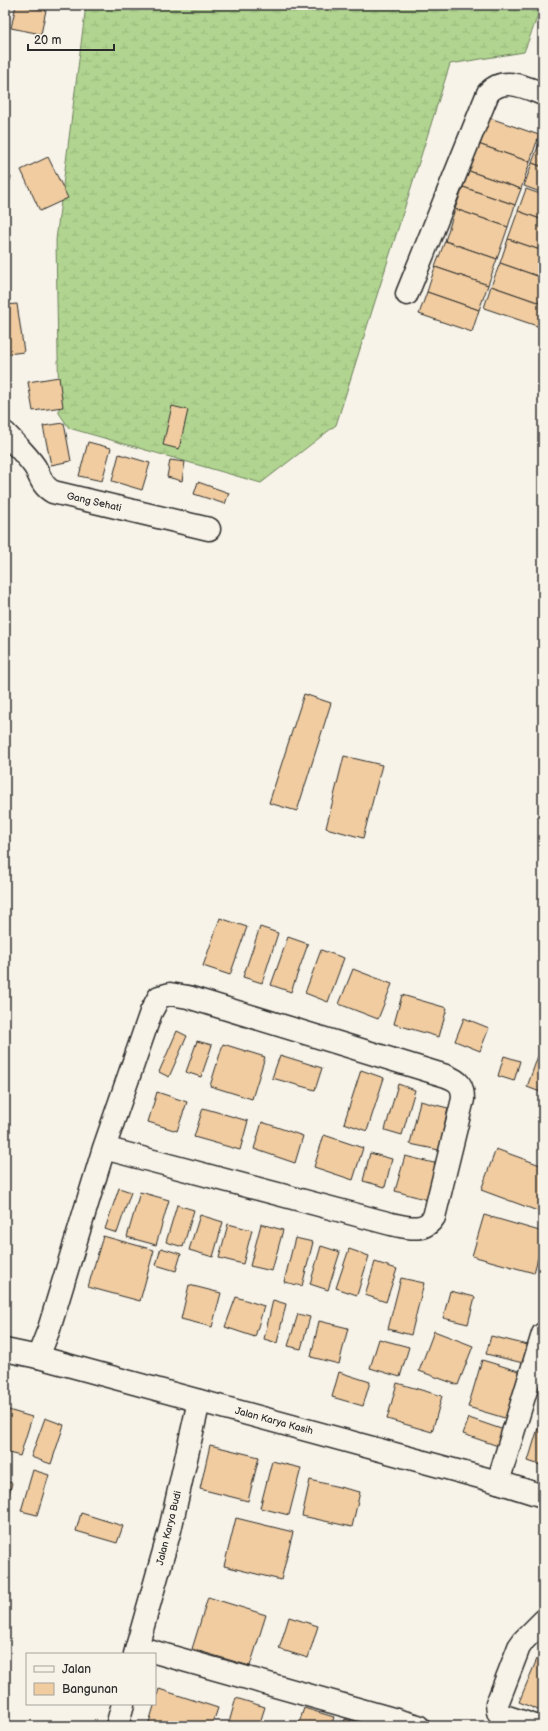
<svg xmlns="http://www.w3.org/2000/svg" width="548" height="1731" viewBox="0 0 548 1731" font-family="'Balsamiq Sans',sans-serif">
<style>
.wetland{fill:url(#wetland-marsh);stroke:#6e805e}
.building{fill:#f0cca0;stroke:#2b2b2b}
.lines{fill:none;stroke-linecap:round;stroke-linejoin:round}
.minor-casing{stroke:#2b2b2b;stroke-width:25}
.minor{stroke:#f7f3e8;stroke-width:22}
.labels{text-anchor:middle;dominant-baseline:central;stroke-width:3;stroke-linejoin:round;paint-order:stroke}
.street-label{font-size:10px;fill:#2b2b2b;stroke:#f7f3e8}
</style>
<defs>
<pattern id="wetland-marsh" width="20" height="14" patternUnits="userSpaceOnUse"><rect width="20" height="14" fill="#b1d590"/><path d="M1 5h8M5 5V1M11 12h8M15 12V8" fill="none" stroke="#98b77c"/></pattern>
</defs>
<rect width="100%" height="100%" fill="#f7f3e8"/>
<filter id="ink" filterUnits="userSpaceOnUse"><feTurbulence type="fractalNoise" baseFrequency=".025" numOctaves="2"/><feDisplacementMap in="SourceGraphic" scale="8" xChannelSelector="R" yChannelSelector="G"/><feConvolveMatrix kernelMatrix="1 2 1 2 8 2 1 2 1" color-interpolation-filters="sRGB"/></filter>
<g filter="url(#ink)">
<path class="wetland" d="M 86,5 L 542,5 L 524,52 L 450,64 L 336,425 L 261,483 L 69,428 L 59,413 L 56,240 Z"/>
<g class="building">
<path d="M 16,5 L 46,10 L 41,34 L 11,28 Z"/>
<path d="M 487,117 L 539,135 L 530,162 L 478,144 Z"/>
<path d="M 543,133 L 543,167 L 532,163 Z"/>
<path d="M 478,144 L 530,162 L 521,189 L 469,171 Z"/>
<path d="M 48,157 L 68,198 L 40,211 L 21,170 Z"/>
<path d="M 532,163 L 543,167 L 543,193 L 524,186 Z"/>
<path d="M 469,171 L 521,189 L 515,205 L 463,187 Z"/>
<path d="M 5,175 L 11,177 L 7,189 L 5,188 Z"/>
<path d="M 463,187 L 515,205 L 508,227 L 455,209 Z"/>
<path d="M 526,189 L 543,195 L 543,220 L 518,211 Z"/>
<path d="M 455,209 L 508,227 L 497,259 L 445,241 Z"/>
<path d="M 518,211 L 543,220 L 543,251 L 508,239 Z"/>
<path d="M 508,239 L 543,251 L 543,278 L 500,263 Z"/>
<path d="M 445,241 L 497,259 L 488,285 L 435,267 Z"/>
<path d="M 500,263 L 543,278 L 543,304 L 491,286 Z"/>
<path d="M 435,267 L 488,285 L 479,310 L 427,292 Z"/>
<path d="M 491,286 L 543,304 L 543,328 L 484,308 Z"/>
<path d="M 427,292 L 479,310 L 472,332 L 419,314 Z"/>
<path d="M 17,304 L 24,352 L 7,354 L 5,335 L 5,305 Z"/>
<path d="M 59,377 L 63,407 L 33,411 L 28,382 Z"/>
<path d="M 172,406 L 188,410 L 179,449 L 163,445 Z"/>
<path d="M 64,423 L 71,461 L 51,465 L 43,426 Z"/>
<path d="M 88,442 L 111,448 L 102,481 L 79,476 Z"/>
<path d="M 119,454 L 150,463 L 142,490 L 112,481 Z"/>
<path d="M 170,460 L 185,462 L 182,481 L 167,477 Z"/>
<path d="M 198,482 L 229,493 L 225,504 L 194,494 Z"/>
<path d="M 304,694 L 331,703 L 297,811 L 269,803 Z"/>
<path d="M 344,756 L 382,765 L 363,838 L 326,828 Z"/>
<path d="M 220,918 L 247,927 L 230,975 L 203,966 Z"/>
<path d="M 260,927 L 278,933 L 262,983 L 243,977 Z"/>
<path d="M 288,937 L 308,944 L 291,992 L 271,985 Z"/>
<path d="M 321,950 L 344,958 L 328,1002 L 305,993 Z"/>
<path d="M 353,969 L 392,984 L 378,1019 L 339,1004 Z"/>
<path d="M 402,995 L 447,1008 L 439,1037 L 394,1024 Z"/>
<path d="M 464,1018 L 489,1028 L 480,1051 L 455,1041 Z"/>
<path d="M 177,1031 L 187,1036 L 169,1077 L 159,1072 Z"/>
<path d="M 197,1041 L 212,1045 L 201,1077 L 186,1072 Z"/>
<path d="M 543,1042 L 543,1093 L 527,1087 Z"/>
<path d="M 223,1044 L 265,1057 L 252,1099 L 210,1086 Z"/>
<path d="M 280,1055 L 322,1068 L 315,1090 L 272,1078 Z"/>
<path d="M 504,1056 L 520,1061 L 514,1081 L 498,1076 Z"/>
<path d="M 361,1070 L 384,1078 L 367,1131 L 344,1123 Z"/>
<path d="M 398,1084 L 415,1090 L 402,1135 L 385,1130 Z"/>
<path d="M 157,1092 L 187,1102 L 177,1131 L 148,1122 Z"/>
<path d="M 420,1101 L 448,1108 L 439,1150 L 410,1144 Z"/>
<path d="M 203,1108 L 248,1121 L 240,1150 L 194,1137 Z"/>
<path d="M 262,1122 L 303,1136 L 295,1163 L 254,1149 Z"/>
<path d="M 324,1135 L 363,1148 L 353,1180 L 314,1167 Z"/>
<path d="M 496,1149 L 543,1166 L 543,1213 L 481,1190 Z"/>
<path d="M 370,1153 L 392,1159 L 385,1187 L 363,1181 Z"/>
<path d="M 405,1156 L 438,1164 L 428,1200 L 395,1191 Z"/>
<path d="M 119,1188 L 131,1192 L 117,1233 L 105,1229 Z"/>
<path d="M 140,1192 L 169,1200 L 156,1245 L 127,1237 Z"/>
<path d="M 177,1205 L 194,1210 L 183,1247 L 166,1242 Z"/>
<path d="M 200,1215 L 223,1222 L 213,1257 L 189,1250 Z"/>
<path d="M 484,1215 L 543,1232 L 543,1239 L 534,1273 L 472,1256 Z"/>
<path d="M 228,1224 L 252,1230 L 243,1264 L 219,1258 Z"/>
<path d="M 261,1224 L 283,1230 L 272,1271 L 250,1266 Z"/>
<path d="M 103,1236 L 154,1250 L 140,1301 L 88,1287 Z"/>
<path d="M 295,1238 L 313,1242 L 302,1286 L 284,1282 Z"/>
<path d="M 321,1246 L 340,1252 L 328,1290 L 310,1284 Z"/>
<path d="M 161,1248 L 181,1254 L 176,1271 L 156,1265 Z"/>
<path d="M 349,1249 L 369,1256 L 357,1295 L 336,1288 Z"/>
<path d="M 375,1262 L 397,1269 L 386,1302 L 365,1295 Z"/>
<path d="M 401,1278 L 424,1283 L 411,1335 L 388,1329 Z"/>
<path d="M 189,1285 L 221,1293 L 212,1327 L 181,1319 Z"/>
<path d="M 450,1291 L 475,1297 L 468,1324 L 443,1318 Z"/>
<path d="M 236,1297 L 264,1306 L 255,1337 L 225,1327 Z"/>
<path d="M 273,1300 L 286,1304 L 277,1343 L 264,1339 Z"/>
<path d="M 298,1314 L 310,1317 L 301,1349 L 288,1346 Z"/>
<path d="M 319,1321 L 348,1328 L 339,1364 L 311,1357 Z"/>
<path d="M 434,1331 L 473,1346 L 458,1385 L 419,1371 Z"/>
<path d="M 491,1336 L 528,1345 L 523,1363 L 486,1354 Z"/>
<path d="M 379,1339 L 409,1347 L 400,1377 L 370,1368 Z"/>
<path d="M 482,1360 L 522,1372 L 508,1419 L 468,1407 Z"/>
<path d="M 339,1372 L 370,1382 L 363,1406 L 332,1397 Z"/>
<path d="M 397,1383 L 442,1396 L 432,1432 L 387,1419 Z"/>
<path d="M 5,1409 L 32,1417 L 20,1456 L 5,1452 Z"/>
<path d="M 45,1418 L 64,1425 L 51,1464 L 31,1457 Z"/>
<path d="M 469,1418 L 507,1431 L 501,1447 L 463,1434 Z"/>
<path d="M 538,1428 L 543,1430 L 543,1466 L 528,1461 Z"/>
<path d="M 210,1445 L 259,1457 L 248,1501 L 200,1489 Z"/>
<path d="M 272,1461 L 301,1468 L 289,1515 L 260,1508 Z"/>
<path d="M 33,1470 L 49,1475 L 37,1515 L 21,1511 Z"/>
<path d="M 310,1480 L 360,1492 L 352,1527 L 302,1516 Z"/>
<path d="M 5,1481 L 12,1483 L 7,1502 L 5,1501 Z"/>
<path d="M 81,1513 L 123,1526 L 117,1543 L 76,1531 Z"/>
<path d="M 236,1518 L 293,1532 L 281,1580 L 224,1566 Z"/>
<path d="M 208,1597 L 266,1615 L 250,1666 L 192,1649 Z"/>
<path d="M 289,1617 L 318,1626 L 308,1658 L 279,1649 Z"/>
<path d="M 537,1659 L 543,1662 L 543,1712 L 519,1702 Z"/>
<path d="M 159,1689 L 218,1708 L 212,1726 L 148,1726 Z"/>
<path d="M 236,1698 L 265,1707 L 259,1726 L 228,1726 Z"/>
<path d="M 304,1708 L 334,1717 L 331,1726 L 298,1726 Z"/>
<path d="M 345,1719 L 368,1726 L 343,1726 Z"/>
</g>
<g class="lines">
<defs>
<g id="minor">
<path d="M 407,294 L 488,93 C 503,76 525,87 543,94"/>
<path d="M 5,433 C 15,444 27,455 35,467 C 41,478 42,486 53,492 L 209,529"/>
<path d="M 5,1350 L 38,1357 L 498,1482 L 543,1496"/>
<path d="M 38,1357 L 49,1329 L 104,1148 L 151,1012 L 159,997 L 170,994 L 188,997 L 446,1076 C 459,1081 463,1085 463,1099 L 434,1217 C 424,1233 407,1227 391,1224 L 104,1148"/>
<path d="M 498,1482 L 543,1334"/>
<path d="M 137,1647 L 418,1726"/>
<path d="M 135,1654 L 170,1530 L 199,1401"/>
<path d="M 117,1726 L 123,1704"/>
<path d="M 535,1726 L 501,1715 L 498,1712 L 497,1704 L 519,1647 L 524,1640 L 543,1621"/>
</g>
</defs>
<use href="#minor" class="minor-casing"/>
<use href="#minor" class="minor"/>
</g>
</g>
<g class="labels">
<g class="street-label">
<text transform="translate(94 502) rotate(13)">Gang Sehati</text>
<text transform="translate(274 1421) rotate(15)">Jalan Karya Kasih</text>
<text transform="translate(169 1528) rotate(-76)">Jalan Karya Budi</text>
</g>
</g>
<rect width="548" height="1731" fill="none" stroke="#f7f3e8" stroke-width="20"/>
<rect x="10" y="10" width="528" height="1711" fill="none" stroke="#2b2b2b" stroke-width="1.5" filter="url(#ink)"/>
<rect x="26" y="1653" width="130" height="52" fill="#f7f3e8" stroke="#a5a39c"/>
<rect x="34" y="1666" width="20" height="6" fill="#f7f3e8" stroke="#a5a39c"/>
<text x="62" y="1673" font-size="12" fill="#2b2b2b">Jalan</text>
<rect x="34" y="1683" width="20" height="12" fill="#f0cca0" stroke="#a5a39c"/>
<text x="62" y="1693" font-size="12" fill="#2b2b2b">Bangunan</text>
<path d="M28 44v6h86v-6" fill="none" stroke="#2b2b2b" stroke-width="2"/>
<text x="34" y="44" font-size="12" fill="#2b2b2b" stroke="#f7f3e8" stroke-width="3" paint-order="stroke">20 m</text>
</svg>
